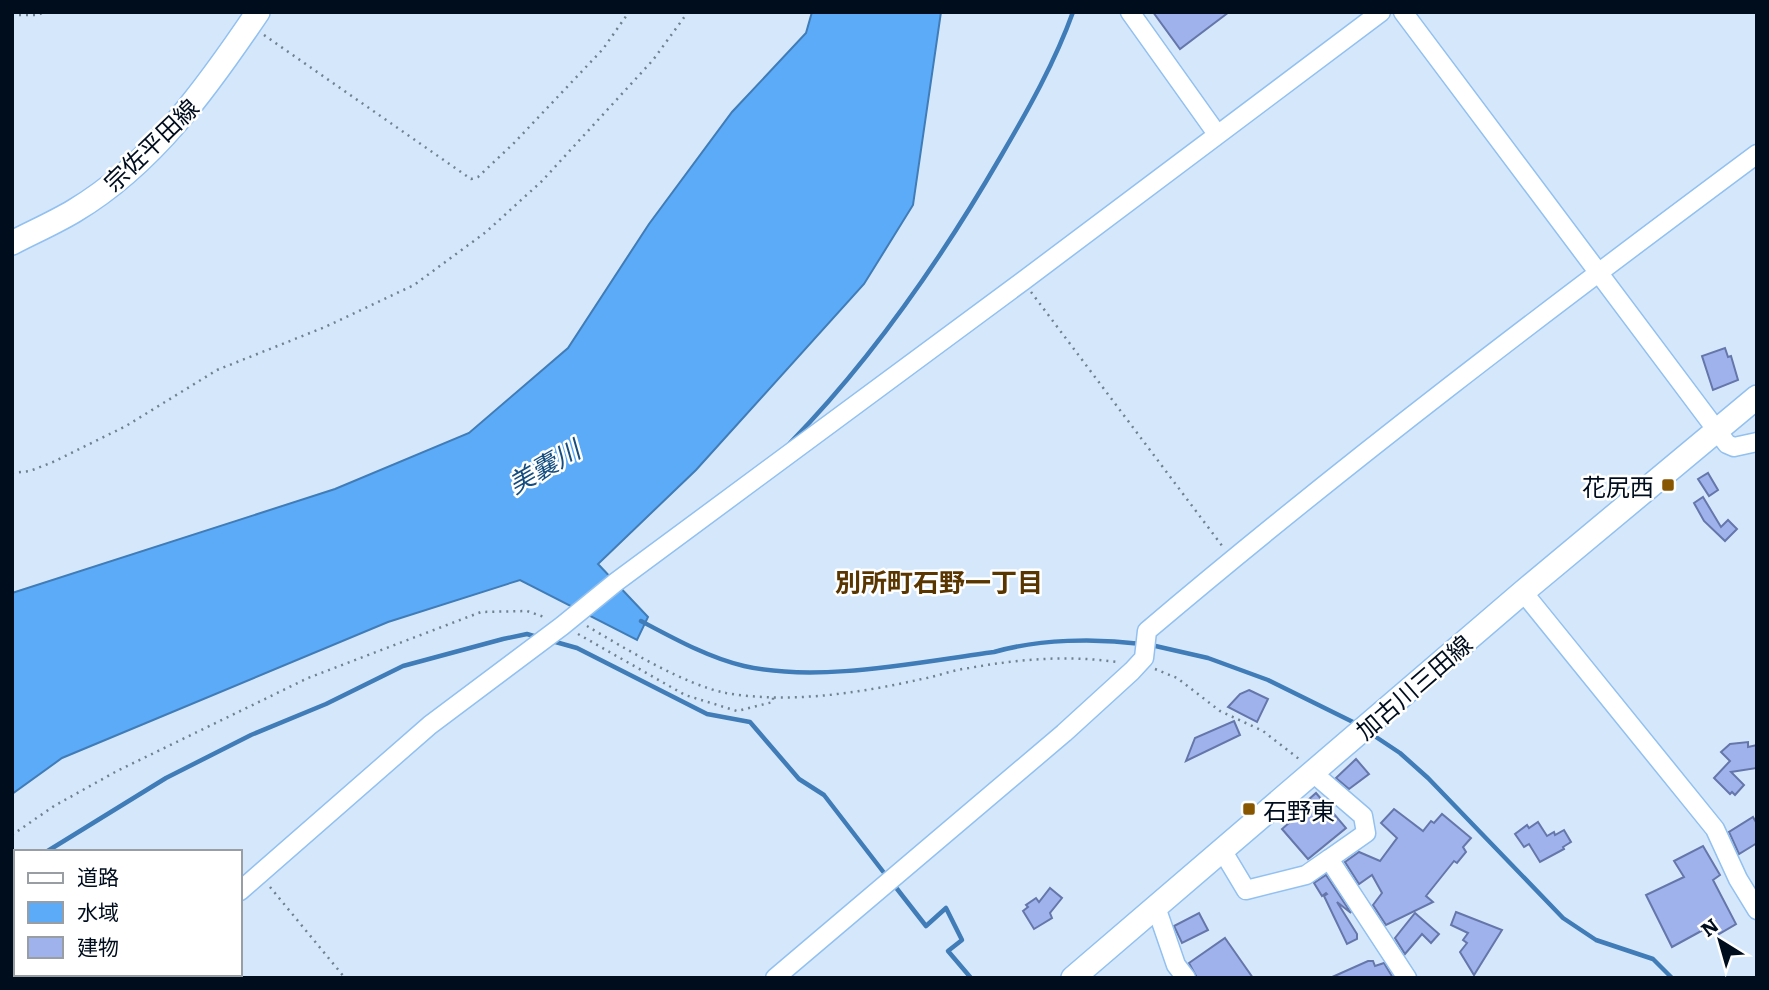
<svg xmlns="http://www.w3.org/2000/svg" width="1769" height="990" viewBox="0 0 1769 990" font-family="Literata,'Noto Sans JP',serif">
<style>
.water{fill:#5cabf9;stroke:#407cb7;stroke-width:2}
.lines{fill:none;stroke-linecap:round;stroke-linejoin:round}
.stream{stroke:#407cb7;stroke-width:4.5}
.building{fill:#9fb2eb;stroke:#6576ab;stroke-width:2}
.minor-casing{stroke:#92c0f0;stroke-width:21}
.major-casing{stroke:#92c0f0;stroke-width:26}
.path{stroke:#708192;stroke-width:2.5;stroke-dasharray:2 5;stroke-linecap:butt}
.minor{stroke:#fff;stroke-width:18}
.major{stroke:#fff;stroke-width:23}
.poi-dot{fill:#850;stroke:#fff;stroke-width:2.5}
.labels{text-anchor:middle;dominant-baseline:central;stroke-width:5;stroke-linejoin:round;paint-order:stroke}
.street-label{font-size:24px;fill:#000d1d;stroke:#fff}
.poi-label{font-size:24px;fill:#000d1d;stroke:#fff;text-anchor:end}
.water-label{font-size:26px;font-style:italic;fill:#144d7e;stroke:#fff}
.neighbourhood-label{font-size:26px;font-weight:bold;fill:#593500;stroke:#fff}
</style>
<rect width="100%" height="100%" fill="#d5e8fb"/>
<path class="water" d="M 812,12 L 941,12 L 913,205 L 864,284 L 696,470 L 598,564 L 648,617 L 637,640 L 520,580 L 388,622 L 62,758 L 12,794 L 12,593 L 335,489 L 469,433 L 568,348 L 649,224 L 732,112 L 806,33 Z"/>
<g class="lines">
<g class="stream">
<path d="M 790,443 C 873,358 942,258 1001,156 C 1028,110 1055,62 1073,12"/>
<path d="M 641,621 C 673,638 709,658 744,666 C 819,683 918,662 994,652 C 1040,639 1095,638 1142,644"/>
<path d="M 552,641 L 577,648 L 707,714 L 750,722 L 799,779 L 824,795 L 888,878"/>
<path d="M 1151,645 L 1208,658 L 1268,680 L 1357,724"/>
<path d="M 1370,733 L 1400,753 L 1428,778 L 1563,918 L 1596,940 L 1653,959 L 1672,978"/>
<path d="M 46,852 L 166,778 L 251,735 L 326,704 L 403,666 L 503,639 L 527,634 L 537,637"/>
<path d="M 12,878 L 16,875"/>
<path d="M 894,885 L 926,926 L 946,908 L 962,940 L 948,951 L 971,978"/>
<path d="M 12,947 L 16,951"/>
<path d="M 36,974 L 39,978"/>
</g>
</g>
<g class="building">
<path d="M 1153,12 L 1229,12 L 1180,49 Z"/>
<path d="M 1725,348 L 1728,357 L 1731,356 L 1738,380 L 1713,390 L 1702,356 Z"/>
<path d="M 1708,473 L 1718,490 L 1709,496 L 1698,479 Z"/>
<path d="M 1703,497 L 1721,527 L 1728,520 L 1737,529 L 1725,541 L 1704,521 L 1694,503 Z"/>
<path d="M 1249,690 L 1268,699 L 1257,722 L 1228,707 L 1240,694 Z"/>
<path d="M 1234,721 L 1240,735 L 1186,761 L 1195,738 Z"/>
<path d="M 1748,742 L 1748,747 L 1757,745 L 1757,768 L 1731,772 L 1744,785 L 1735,795 L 1732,792 L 1730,794 L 1714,778 L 1730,761 L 1721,752 L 1730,744 Z"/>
<path d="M 1356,759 L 1369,774 L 1349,789 L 1336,778 Z"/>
<path d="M 1316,793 L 1346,828 L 1308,859 L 1282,829 L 1290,822 L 1290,816 Z"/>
<path d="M 1394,809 L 1423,831 L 1431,821 L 1434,823 L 1442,814 L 1471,838 L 1463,847 L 1466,852 L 1457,863 L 1454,861 L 1426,896 L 1433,902 L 1386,925 L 1373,905 L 1382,893 L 1372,875 L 1359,884 L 1345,862 L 1359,852 L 1380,861 L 1397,838 L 1381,823 Z"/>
<path d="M 1753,817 L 1757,824 L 1757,843 L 1739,854 L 1729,832 Z"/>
<path d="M 1538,822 L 1547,836 L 1554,832 L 1555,835 L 1564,830 L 1571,842 L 1563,847 L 1564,849 L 1540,862 L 1529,844 L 1524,847 L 1515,834 L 1527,825 L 1529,828 Z"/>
<path d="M 1703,846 L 1720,875 L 1713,880 L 1736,924 L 1719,934 L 1714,924 L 1672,947 L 1646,895 L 1684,877 L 1674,861 Z"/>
<path d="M 1326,875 L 1351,913 L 1337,902 L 1357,934 L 1357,939 L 1347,944 L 1324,896 L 1327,894 L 1326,893 L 1322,896 L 1314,883 Z"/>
<path d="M 1050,888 L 1062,898 L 1050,913 L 1052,918 L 1034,929 L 1023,911 L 1028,907 L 1026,905 L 1036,898 L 1039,902 Z"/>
<path d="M 1456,912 L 1502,930 L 1474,975 L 1460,952 L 1467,943 L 1463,940 L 1468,933 L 1451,925 Z"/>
<path d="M 1199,913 L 1208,930 L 1182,943 L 1174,926 Z"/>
<path d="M 1415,913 L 1439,934 L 1431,943 L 1422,934 L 1405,954 L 1395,938 Z"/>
<path d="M 1225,938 L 1253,978 L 1197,978 L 1189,963 Z"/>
<path d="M 1368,961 L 1373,961 L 1375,966 L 1384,963 L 1393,978 L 1330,978 Z"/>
</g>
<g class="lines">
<defs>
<g id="minor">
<path d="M 1130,12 L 1217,134"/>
<path d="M 1403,12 L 1727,444 L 1734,447 L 1757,442"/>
<path d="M 1523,592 L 1715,829 L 1738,879 L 1757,910"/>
<path d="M 1313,773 L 1363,816 L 1366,833 L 1329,859 L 1407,978"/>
<path d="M 1222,850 L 1246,890 L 1306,875 L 1329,859"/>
<path d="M 240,891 L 430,725 L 562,626 L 616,582 L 1023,281 L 1381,12"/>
<path d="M 1156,907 L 1176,965 L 1186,978"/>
<path d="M 137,978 L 141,974"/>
<path d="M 775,978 L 1064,733 L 1132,671 L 1144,658 L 1147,631 C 1344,464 1550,308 1757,154"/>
</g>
<g id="major">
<path d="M 12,243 C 33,232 54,223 74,211 C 153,164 208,86 258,12"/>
<path d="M 1073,978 L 1523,592 L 1757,397"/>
</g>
</defs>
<use href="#minor" class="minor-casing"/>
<use href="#major" class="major-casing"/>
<g class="path">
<path d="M 12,15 L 38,15 L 44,12"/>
<path d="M 264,35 L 471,179 L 478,177 L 514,143 L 603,49 L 629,12"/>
<path d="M 1031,292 L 1223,547"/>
<path d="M 12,473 L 30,471 L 53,462 L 126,426 L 217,370 L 325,327 L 414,285 L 486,232 L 542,181 L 653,60 L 688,12"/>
<path d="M 587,626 C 624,648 685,685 726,693 C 790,704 860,693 922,679 C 938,676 953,670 969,668 C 1020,659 1066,655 1117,662"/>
<path d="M 578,634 L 685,695 L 737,711 L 773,702 L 773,697"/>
<path d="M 1155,669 L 1177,678 L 1220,711 L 1263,731 L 1299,759"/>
<path d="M 12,835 L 54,806 L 117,771 L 308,678 L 481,612 L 527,611 L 547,618"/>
<path d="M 270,887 L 345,978"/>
</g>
<use href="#minor" class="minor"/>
<use href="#major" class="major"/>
</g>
<g class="poi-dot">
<rect x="1661" y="478" width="14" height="14" rx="3.5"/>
<rect x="1242" y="802" width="14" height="14" rx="3.5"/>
</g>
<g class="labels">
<g class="street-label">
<text transform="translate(150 144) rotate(-44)">宗佐平田線</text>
<text transform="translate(1413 686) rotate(-41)">加古川三田線</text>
</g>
<g class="poi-label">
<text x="1654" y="485">花尻西</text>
<text x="1263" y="809" text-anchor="start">石野東</text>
</g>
<g class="water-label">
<text transform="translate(543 465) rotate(-30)">美嚢川</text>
</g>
<g class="neighbourhood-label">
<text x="939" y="580">別所町石野一丁目</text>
</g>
</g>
<rect width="1769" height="990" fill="none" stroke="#000d1d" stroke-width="28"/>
<rect x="14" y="850" width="228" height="126" fill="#ffffff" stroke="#999ea5" stroke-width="2"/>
<rect x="28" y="873" width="35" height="10" fill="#ffffff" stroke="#999ea5" stroke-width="2"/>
<text x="77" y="885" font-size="21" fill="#000d1d">道路</text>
<rect x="28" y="902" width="35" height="21" fill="#5cabf9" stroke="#999ea5" stroke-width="2"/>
<text x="77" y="920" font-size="21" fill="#000d1d">水域</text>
<rect x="28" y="937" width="35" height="21" fill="#9fb2eb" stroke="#999ea5" stroke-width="2"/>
<text x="77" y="955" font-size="21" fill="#000d1d">建物</text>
<g transform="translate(1720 941) rotate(323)" stroke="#ffffff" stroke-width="5" paint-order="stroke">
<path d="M0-5L12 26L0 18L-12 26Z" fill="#000d1d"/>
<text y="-10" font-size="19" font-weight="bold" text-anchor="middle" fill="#000d1d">N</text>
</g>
</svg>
